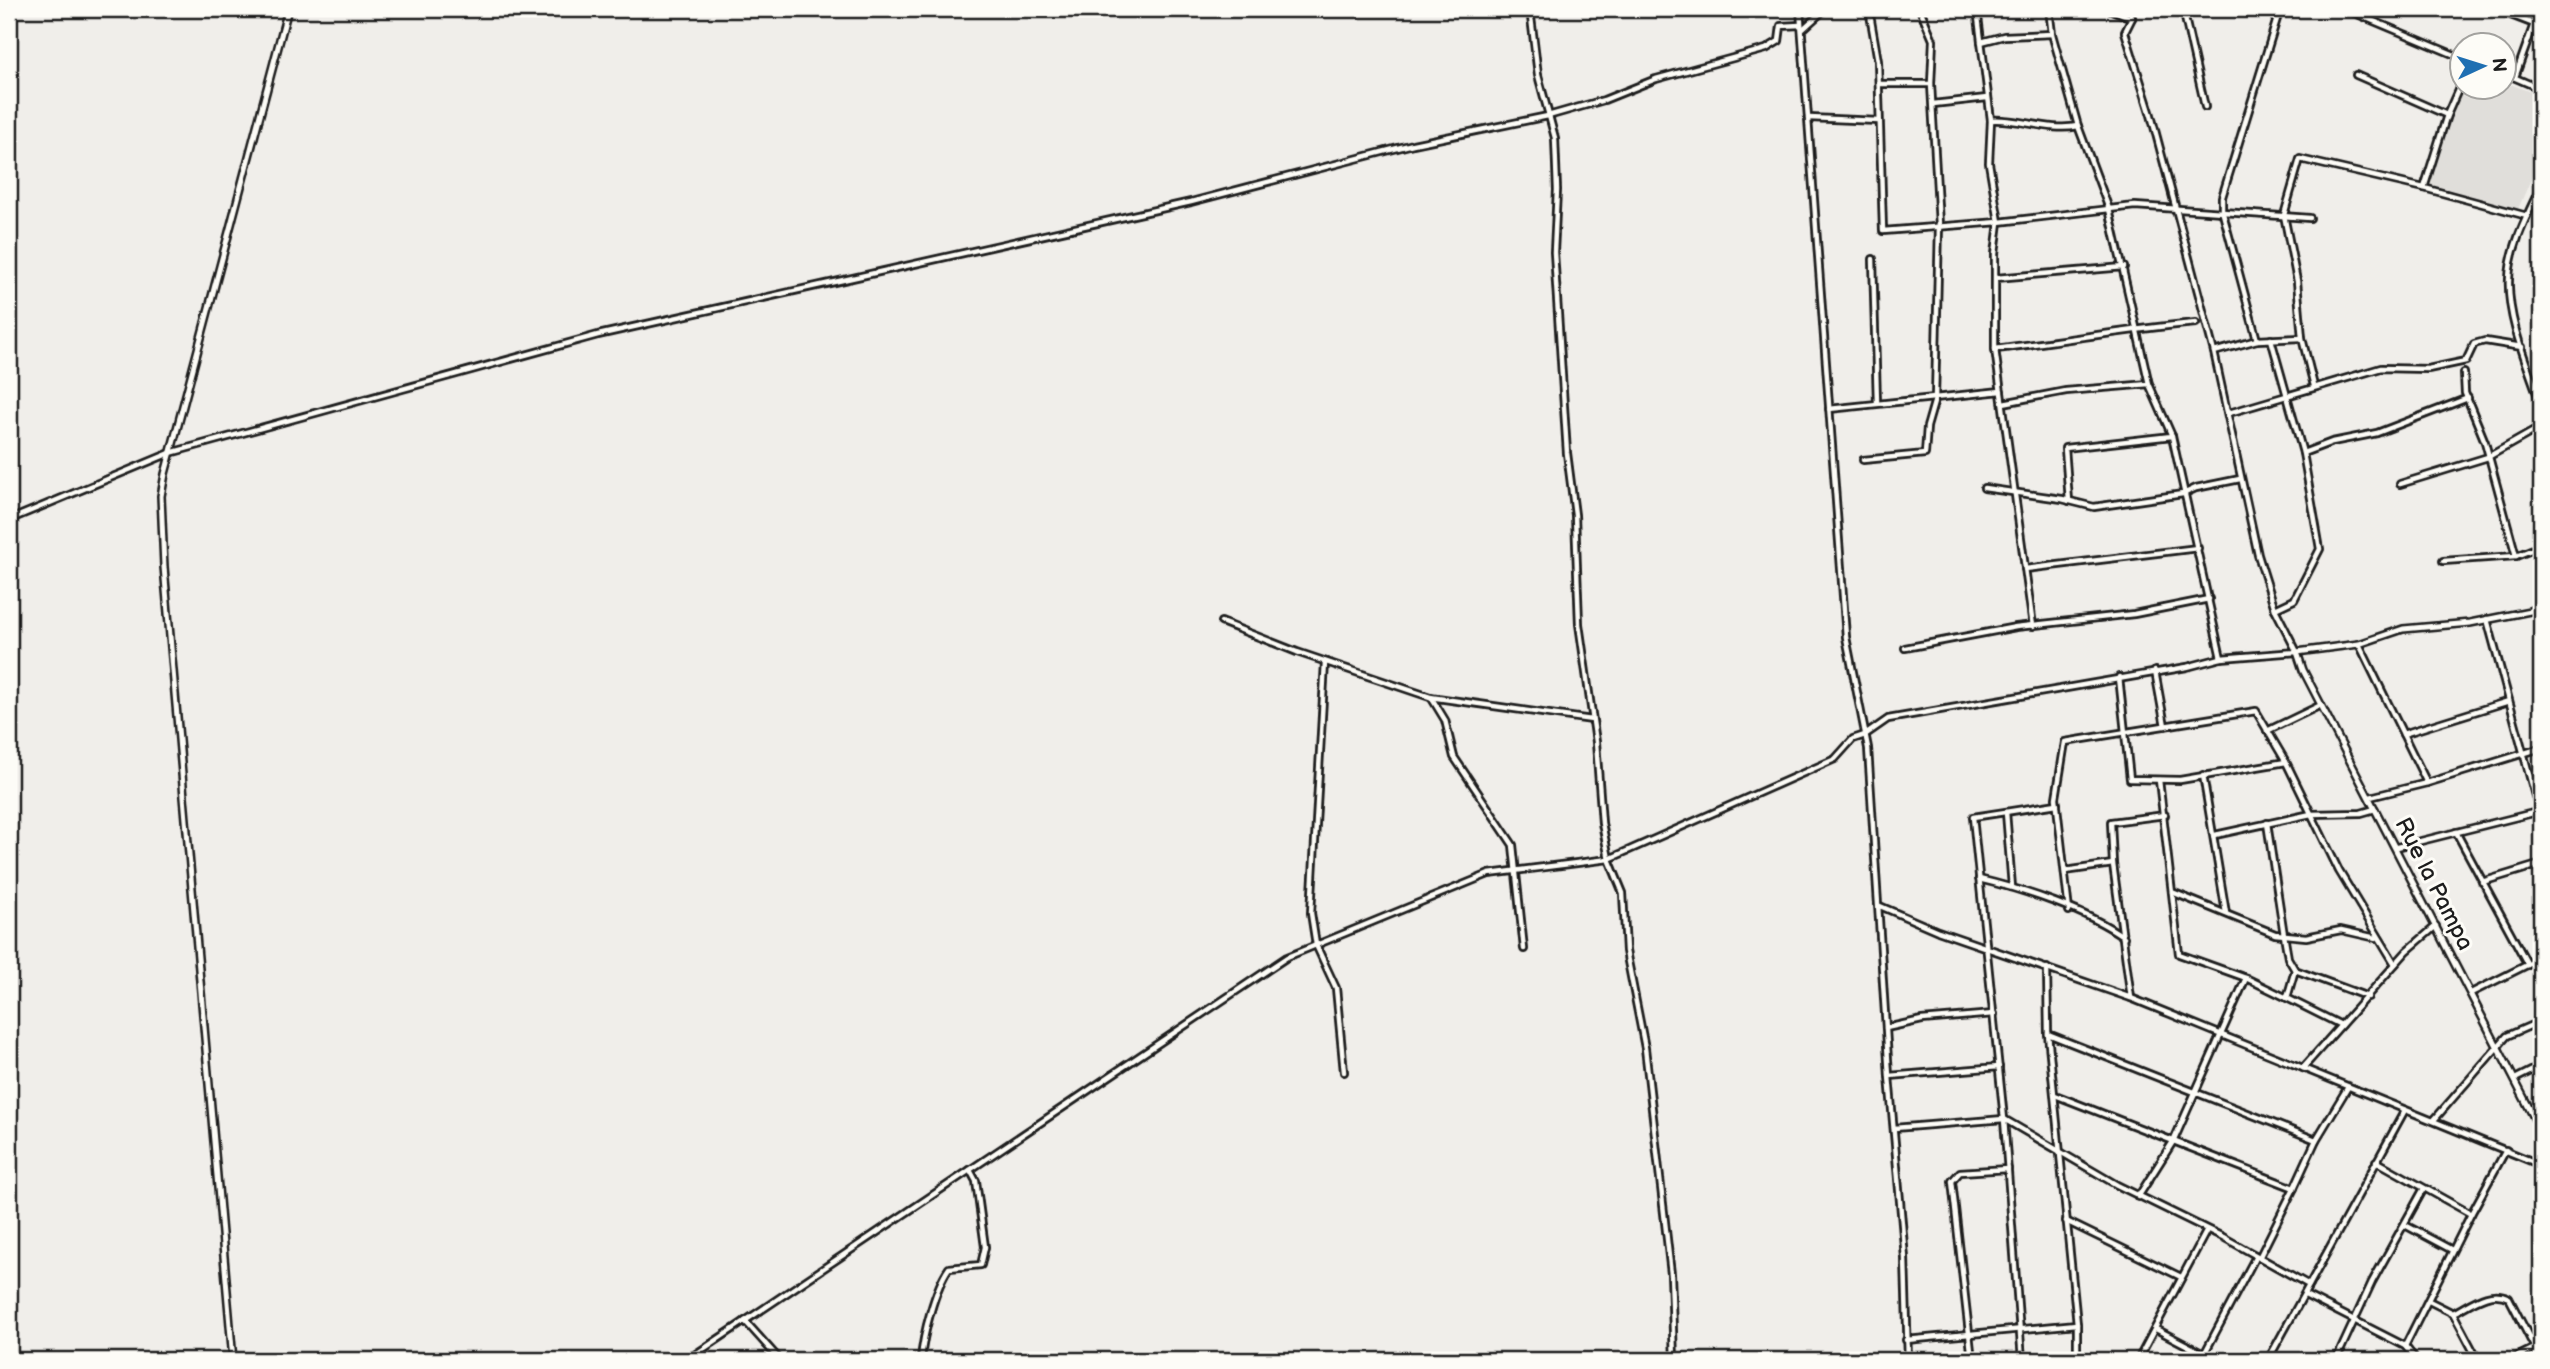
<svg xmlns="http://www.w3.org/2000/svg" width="2550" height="1369" viewBox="0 0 2550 1369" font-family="'Balsamiq Sans',sans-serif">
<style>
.built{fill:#e0deda}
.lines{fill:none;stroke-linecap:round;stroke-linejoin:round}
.minor-casing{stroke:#1c1c1c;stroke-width:10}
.tertiary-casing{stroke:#1c1c1c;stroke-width:10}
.minor{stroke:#fdfcf7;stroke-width:4.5}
.tertiary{stroke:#fdfcf7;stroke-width:5}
.labels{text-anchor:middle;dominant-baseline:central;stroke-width:6;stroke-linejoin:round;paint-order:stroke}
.street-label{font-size:23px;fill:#1c1c1c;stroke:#fdfcf7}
</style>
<rect width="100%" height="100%" fill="#f0eeea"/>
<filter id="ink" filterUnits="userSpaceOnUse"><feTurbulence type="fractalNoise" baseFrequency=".0143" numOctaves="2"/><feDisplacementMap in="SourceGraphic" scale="14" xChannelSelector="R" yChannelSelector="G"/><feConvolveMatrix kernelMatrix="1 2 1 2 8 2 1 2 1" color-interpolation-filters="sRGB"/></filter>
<g filter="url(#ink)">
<path class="built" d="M 2505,82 L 2541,96 L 2541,156 L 2518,209 L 2429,186 L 2450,118 L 2464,88 L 2504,88 Z"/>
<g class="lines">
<defs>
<g id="minor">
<path d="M 1530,9 L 1538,75 L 1555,138 L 1557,190 L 1554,252 L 1567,453 L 1575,515 L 1579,624 L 1596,742 L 1602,823 L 1609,859 L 1623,893 L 1626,951 L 1645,1048 L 1671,1274 L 1674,1360"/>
<path d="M 1800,9 L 1846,637 L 1868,748 L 1889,1076 L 1905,1258 L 1908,1360"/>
<path d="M 1869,9 L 1878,61 L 1883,231 L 1999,222 L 2135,206 L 2310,218"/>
<path d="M 1977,9 L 1991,120 L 1989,163 L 1999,222 L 1995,254 L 1995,349 L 2033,626"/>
<path d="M 2049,9 L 2052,34 L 2078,126 L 2109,209 L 2149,384 L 2172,436 L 2221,658"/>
<path d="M 2109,9 L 2132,18"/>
<path d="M 2183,9 L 2205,107"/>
<path d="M 2345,9 L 2462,58"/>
<path d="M 2495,9 L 2534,24 L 2515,77"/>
<path d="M 1803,29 L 1825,9"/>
<path d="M 1981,42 L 2004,36 L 2052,34"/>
<path d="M 2504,73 L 2541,89"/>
<path d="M 2356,75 L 2447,115"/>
<path d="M 2462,81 L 2447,115 L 2424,188 L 2527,216"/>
<path d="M 1879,84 L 1931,84"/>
<path d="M 1933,104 L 1987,98"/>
<path d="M 1809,118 L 1879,121"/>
<path d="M 1991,120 C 2020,118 2050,132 2078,126"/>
<path d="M 2541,186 C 2528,214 2510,247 2509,279 C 2507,320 2528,366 2541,405"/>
<path d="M 1873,259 L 1877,403"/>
<path d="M 1996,278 L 2124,267"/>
<path d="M 2271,339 L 2303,453 L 2320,549 L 2294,600 L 2275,609"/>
<path d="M 2257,340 L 2222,210 L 2222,197 L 2280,9"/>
<path d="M 1995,349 C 2062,341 2129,329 2196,323"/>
<path d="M 2214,352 L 2257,340 L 2302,338"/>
<path d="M 2464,373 L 2465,393 L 2485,442 L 2516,556"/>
<path d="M 2314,386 L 2302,338 L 2297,281 L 2284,215 L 2300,159 L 2424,188"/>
<path d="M 2003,403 L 2066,391 L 2149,384"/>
<path d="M 1829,409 L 2001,391"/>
<path d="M 2229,413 L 2381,368 L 2428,369 L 2466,361 L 2474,344 L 2485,341 L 2522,347"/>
<path d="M 2303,453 L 2332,442 L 2377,433 L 2468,398"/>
<path d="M 1863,460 L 1925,454 L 1927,427 L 1935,399 L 1939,225 L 1931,84 L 1933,40 L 1920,9"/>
<path d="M 2400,484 L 2488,457 L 2541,427"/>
<path d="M 1984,488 L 2062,499 L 2094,507 L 2183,494 L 2196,488 L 2240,479"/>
<path d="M 2069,501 L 2065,448 L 2172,436"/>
<path d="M 9,520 L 170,453 L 598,335 L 1191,202 L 1413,144 L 1548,116 L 1604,100 L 1656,79 L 1766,49 L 1779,41 L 1781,26 L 1800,25"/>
<path d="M 2443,561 L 2516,556 L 2541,546"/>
<path d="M 2025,569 L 2198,548"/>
<path d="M 2487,619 L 2541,818"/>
<path d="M 1221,622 L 1297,652 L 1430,697 L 1592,720"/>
<path d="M 2359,644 L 2427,783 L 2541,748"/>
<path d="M 1905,648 L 2016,627 L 2134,614 L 2209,599"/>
<path d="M 1325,662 L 1311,913 L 1316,945 L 1336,988 L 1344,1072"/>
<path d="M 2155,671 L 2165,726"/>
<path d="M 2119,677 L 2130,779 L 2180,780 L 2286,762"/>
<path d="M 1431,697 L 1445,720 L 1454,757 L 1513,845 L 1524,949"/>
<path d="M 2267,731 L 2321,705"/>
<path d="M 2403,734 L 2509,701"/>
<path d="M 2203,775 L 2226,913"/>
<path d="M 2370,797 L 2427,783"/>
<path d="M 2006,812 L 2012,887"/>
<path d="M 2456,832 L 2528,965"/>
<path d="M 2215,835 L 2311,814 L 2361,813 L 2375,809"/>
<path d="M 2397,847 L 2541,811"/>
<path d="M 2065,871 L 2113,864"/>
<path d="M 1979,879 C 2025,890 2086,910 2124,937"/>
<path d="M 2482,882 L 2541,864"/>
<path d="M 2172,892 L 2275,934 L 2306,937 L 2341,930 L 2376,938"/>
<path d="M 1880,906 L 1938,931 L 2131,998 L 2541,1165"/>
<path d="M 2069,911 L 2056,798 L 2065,742 L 2256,711 L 2286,762 L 2339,871 L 2395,964"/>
<path d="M 2047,968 L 2048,1034 L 2077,1324 L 2077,1360"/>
<path d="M 2295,970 L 2368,997"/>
<path d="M 2246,978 L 2287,998 L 2295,970 L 2288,958 L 2284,935 L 2267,823"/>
<path d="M 2471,993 L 2541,958"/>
<path d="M 2131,998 L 2113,864 L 2111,822 L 2165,815"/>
<path d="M 2287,998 L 2341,1025"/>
<path d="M 1886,1028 L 1922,1020 L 1994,1014"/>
<path d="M 2048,1034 L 2316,1140"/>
<path d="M 2303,1068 L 2407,951 L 2436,926"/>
<path d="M 1889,1076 L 1999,1067"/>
<path d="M 2515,1079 L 2541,1066"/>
<path d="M 2055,1095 L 2294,1188 L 2259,1258"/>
<path d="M 2434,1120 L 2507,1036 L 2541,1021"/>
<path d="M 1894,1128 L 2004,1119 L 2117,1185 L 2223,1237 L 2309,1285"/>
<path d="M 2376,1161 L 2471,1214 L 2506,1150"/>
<path d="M 2294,1188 L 2316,1140 L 2348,1087"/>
<path d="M 2138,1197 L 2174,1140 L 2246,978 L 2179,954 L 2159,780"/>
<path d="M 2066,1221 L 2181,1277"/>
<path d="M 2405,1225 L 2452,1250"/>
<path d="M 2305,1295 L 2405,1346 L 2416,1360"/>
<path d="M 2429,1301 L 2453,1313 L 2478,1360"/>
<path d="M 2453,1313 C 2471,1304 2489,1288 2509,1298 L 2541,1360"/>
<path d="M 745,1321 L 780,1360"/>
<path d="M 2156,1329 L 2215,1360"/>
<path d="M 1906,1340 L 2077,1324"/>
<path d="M 2405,1346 L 2471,1214"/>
<path d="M 687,1360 L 1287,957 L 1489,874 L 1609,859 L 1835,759 L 1853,739 L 1865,735 L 1888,719 L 2187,667 L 2221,658 L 2297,652 L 2275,609 L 2258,555 L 2214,352 L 2151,115 L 2125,32 L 2132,18 L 2130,9"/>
<path d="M 921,1360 C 923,1335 935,1288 949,1268 L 981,1265 L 985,1247 L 976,1181 L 970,1170"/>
<path d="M 1972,1360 L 1952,1181 L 1960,1172 L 2008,1169"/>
<path d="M 2022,1360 L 2004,1119 L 1973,817 L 2057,804"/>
<path d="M 2138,1360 L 2207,1230"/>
<path d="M 2201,1360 L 2256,1256"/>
<path d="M 2268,1360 L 2405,1110"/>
<path d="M 2336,1360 L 2372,1282 L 2423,1190"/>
<path d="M 2510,1360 L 2541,1345"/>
</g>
<g id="tertiary">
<path d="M 2541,605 L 2530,611 L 2470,623 L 2403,629 L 2359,644 L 2297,652 L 2303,670 L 2541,1131"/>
<path d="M 233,1360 L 164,567 L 161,496 L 165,474 L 288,9"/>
</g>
</defs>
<use href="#minor" class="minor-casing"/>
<use href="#tertiary" class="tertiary-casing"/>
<use href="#minor" class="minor"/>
<use href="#tertiary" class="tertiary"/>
</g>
</g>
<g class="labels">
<g class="street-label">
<text transform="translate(2434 884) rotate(63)">Rue la Pampa</text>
</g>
</g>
<rect width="2550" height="1369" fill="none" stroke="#fdfcf7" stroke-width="35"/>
<rect x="18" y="18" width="2515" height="1334" fill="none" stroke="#1c1c1c" stroke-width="2.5" filter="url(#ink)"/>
<g transform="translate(2483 66) rotate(86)"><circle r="33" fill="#fdfcf7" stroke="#a3a29f" stroke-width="2"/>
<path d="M0-5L12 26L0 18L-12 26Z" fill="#1f6fb2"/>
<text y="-10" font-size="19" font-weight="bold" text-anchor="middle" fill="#1c1c1c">N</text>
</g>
</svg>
